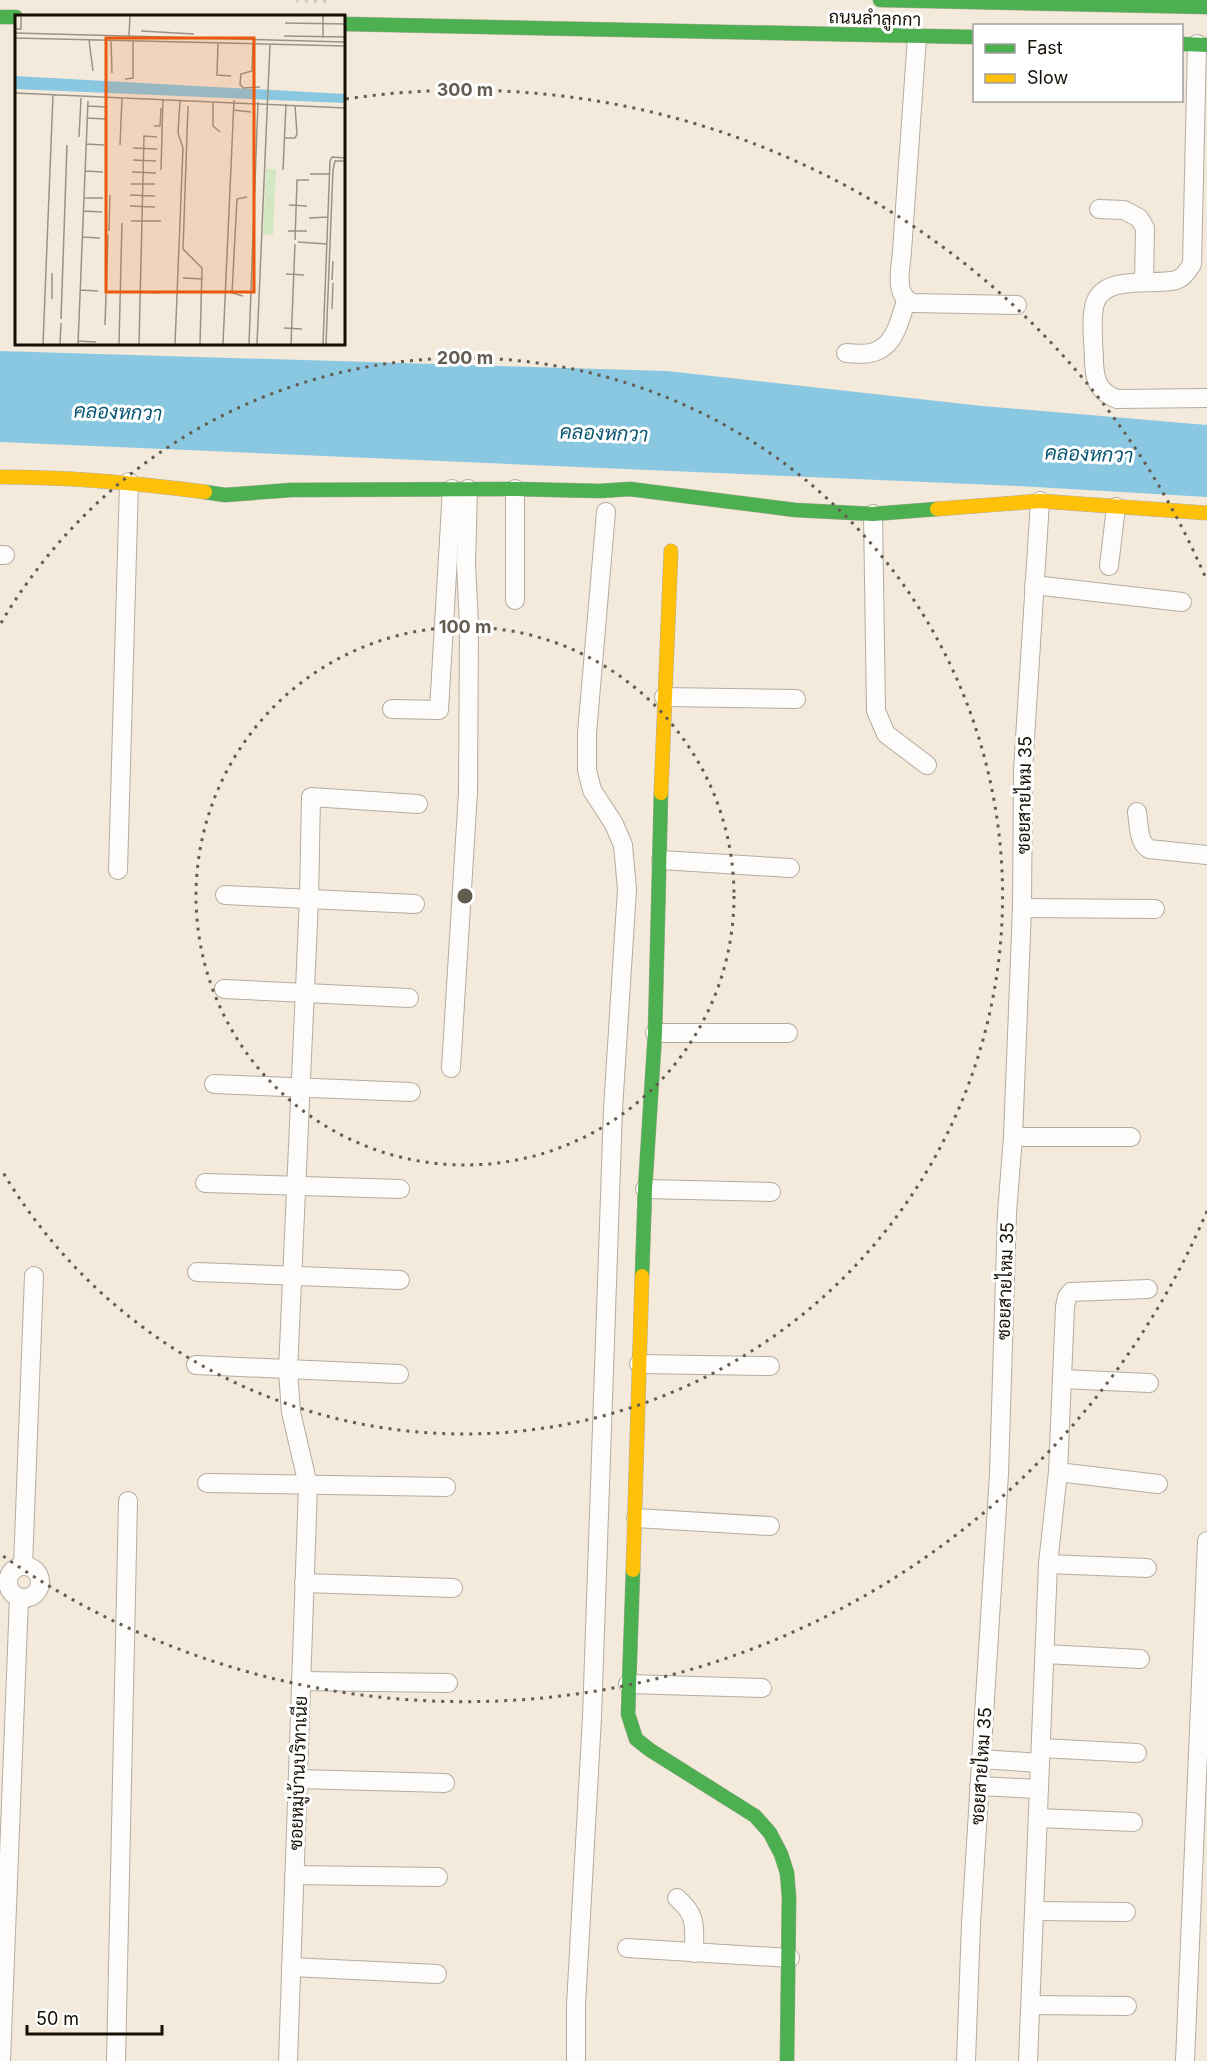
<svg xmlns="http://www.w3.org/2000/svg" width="1207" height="2061" viewBox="0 0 1207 2061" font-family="Inter,Sarabun,sans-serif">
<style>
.water{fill:#8ac8e1}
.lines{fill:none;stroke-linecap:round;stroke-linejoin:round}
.street-casing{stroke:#b4aca1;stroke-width:20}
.fast-casing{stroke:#b4aca1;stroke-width:15}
.slow-casing{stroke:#b4aca1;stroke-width:15}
.street{stroke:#fdfcfa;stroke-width:18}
.fast{stroke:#4caf50;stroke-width:14}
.slow{stroke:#ffc107;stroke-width:14}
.rail{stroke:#cfccc8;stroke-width:4.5;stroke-dasharray:3 6;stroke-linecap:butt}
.ring{fill:none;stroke:#635c51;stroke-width:3;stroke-dasharray:3 6}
.labels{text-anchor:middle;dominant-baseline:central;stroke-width:6;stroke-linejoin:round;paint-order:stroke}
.street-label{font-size:18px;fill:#150f06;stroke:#fff}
.water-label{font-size:20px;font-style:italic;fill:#095773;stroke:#fff}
.inset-road{fill:none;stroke:#9b9286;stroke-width:1.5}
.view{fill:#e8590c;fill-opacity:0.15;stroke:#e8590c;stroke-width:3}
.inset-edge{fill:none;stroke:#150f06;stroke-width:3}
.centre{fill:#635c51;stroke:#fff;stroke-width:3}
.ring-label{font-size:18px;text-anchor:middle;font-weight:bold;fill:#635c51;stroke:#fff;stroke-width:6;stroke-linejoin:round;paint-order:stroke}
</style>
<rect width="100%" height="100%" fill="#f4eadc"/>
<path class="water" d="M 0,351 L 667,371 L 982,406 L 1207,425 L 1207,497 L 1018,486 L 0,442 Z"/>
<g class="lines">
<defs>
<g id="street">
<path d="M 917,37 L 902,251 C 901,268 893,296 913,303 L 1017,305"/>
<path d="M 1197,44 L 1192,264 C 1188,271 1183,278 1176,280 C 1152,286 1105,274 1095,303 C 1090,321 1094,344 1094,363 C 1095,382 1099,392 1117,399 L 1207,398"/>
<path d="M 1099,209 L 1124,210 L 1139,218 L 1145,228 L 1144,282"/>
<path d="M 846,353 C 853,353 863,355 870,353 C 895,348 899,322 906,301"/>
<path d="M 873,514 L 876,711 L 886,734 L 927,765"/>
<path d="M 0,555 L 5,555"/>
<path d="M 1109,566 L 1116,507"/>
<path d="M 1034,585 L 1182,602"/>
<path d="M 515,600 L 515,489"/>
<path d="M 664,697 L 796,699"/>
<path d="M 392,709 L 439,710 L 452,489"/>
<path d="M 1137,812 C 1139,825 1138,842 1149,849 L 1207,855"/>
<path d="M 661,860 L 790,868"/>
<path d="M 118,870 L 129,482"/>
<path d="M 225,895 L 415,904"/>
<path d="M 1022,908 L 1155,909"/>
<path d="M 224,989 L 409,998"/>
<path d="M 655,1033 L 788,1033"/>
<path d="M 451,1068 L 468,792 L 469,625 L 466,565 L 468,489"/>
<path d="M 214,1084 L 411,1092"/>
<path d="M 1013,1137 L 1131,1137"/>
<path d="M 205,1183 L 400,1189"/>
<path d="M 645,1189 L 771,1192"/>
<path d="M 197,1272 L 400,1280"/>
<path d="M 639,1364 L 770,1366"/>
<path d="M 196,1365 L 399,1374"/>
<path d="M 1062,1379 L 1149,1383"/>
<path d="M 1058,1472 L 1158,1484"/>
<path d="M 207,1483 L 446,1487"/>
<path d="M 636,1518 L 770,1526"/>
<path d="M 1048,1564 L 1147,1568"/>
<circle cx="24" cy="1582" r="16"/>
<path d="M 23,1566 L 34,1276"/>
<path d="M 304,1583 L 453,1588"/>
<path d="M 1045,1654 L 1140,1659"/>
<path d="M 301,1681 L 448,1683"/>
<path d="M 628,1684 L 762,1688"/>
<path d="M 1041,1748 L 1137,1753"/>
<path d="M 981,1759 L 1040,1763"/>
<path d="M 298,1779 L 445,1783"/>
<path d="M 979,1786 L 1038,1789"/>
<path d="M 1038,1818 L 1133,1822"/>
<path d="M 294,1875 L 438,1877"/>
<path d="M 677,1898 C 698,1916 694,1927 694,1953"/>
<path d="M 1035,1911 L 1126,1912"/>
<path d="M 627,1948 L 790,1958"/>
<path d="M 291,1967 L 437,1974"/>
<path d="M 1031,2005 L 1127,2006"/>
<path d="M 1,2061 L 19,1598"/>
<path d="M 116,2061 L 128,1501"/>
<path d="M 288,2061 L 308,1485 L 291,1412 L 288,1371 L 309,899 L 311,797 L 418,804"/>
<path d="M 576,2061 L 576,2005 L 592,1717 L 613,1109 L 627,889 L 623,845 L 614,824 L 592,790 L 587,770 L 587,733 L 606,512"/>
<path d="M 966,2061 L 971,1924 L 999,1474 L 1007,1213 L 1013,1137 L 1022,908 L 1023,770 L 1040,501"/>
<path d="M 1028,2061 L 1048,1564 L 1058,1472 L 1065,1307 L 1067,1297 L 1071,1292 L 1148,1289"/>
<path d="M 1185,2061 L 1207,1541"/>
</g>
<g id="fast">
<path d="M 880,0 L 1207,7"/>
<path d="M 0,17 L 16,17"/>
<path d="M 344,24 L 974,37"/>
<path d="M 1182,44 L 1207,45"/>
<path d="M 205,492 L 225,495 L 291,490 L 515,489 L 600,491 L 630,489 L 795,510 L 873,514 L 937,509"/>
<path d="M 642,1276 L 645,1189 L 655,1033 L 661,793"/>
<path d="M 633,1570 L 628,1714 L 636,1739 L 650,1750 L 755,1816 L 770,1833 L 781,1854 L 787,1873 L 789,1897 L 787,2061"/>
</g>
<g id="slow">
<path d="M 0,477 C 69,477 137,483 205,492"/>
<path d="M 937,509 L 1040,501 L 1207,513"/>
<path d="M 661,793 L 671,551"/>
<path d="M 633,1570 L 642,1276"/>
</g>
</defs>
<use href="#street" class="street-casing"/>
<use href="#fast" class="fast-casing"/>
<use href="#slow" class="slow-casing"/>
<use href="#street" class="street"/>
<use href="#fast" class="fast"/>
<use href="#slow" class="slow"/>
<path class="rail" d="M 296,0 L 327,1"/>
</g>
<g class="ring">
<circle cx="465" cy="896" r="269"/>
<path d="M1 623A538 538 0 1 1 1 1169"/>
<path d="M1207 1211A806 806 0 0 1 3 1556M346 99A806 806 0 0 1 1207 581"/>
</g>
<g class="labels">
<g class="street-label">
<text transform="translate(875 18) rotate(2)">ถนนลำลูกกา</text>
<text transform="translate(1024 795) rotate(-89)">ซอยสายไหม 35</text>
<text transform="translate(1005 1281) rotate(-88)">ซอยสายไหม 35</text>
<text transform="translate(981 1766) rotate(-86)">ซอยสายไหม 35</text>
<text transform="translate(298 1773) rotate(-88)">ซอยหมู่บ้านบริทาเนีย</text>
</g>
<g class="water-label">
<text transform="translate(118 412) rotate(2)">คลองหกวา</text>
<text transform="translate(604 433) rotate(2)">คลองหกวา</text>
<text transform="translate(1089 454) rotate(2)">คลองหกวา</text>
</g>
</g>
<g transform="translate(15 15)">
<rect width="330" height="330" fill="#f4eadc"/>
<path d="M 251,154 L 261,154 L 258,220 L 248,219 Z" fill="#d2e7c2"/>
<path d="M 0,61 L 330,79 L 330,88 L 0,74 Z" fill="#8ac8e1"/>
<path class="inset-road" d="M 270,8 L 330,9M 0,14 L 6,14 L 6,1M 126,16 L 179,19M 0,18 L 330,27M 114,21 L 115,1M 269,21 L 330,22M 0,23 L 330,31M 308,23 L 308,1M 74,25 L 78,56M 96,26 L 97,58M 203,28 L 202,60 L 216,61M 238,29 L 237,56 L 226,59 L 225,69 L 228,73 L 245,72M 110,64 L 118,63 L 118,26M 0,78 L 330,93M 198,87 L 198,111 L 205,117M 73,91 L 91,92M 173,91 L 168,234 L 187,253 L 185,329M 218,95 L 236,97M 72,103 L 90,104M 139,111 L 145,111 L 146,93M 64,122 L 66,83M 269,123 L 280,123 L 282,119 L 280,90M 71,129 L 89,130M 105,130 L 107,83M 118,133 L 142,134M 118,145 L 141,146M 146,155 L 148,84M 268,155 L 271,89M 70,156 L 88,157M 117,157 L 141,158M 295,159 L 315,159M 116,169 L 140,169M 115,180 L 140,181M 69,183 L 88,183M 274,190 L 292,191M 115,191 L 140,192M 68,196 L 87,197M 294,203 L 313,202M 116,206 L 146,206M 94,216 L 95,180M 273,216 L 292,216M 67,222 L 85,223M 280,225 L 282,165 L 294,165M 283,227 L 312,229M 271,259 L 289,260M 168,263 L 188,264M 317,265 L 318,246M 65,275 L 83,276M 126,277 L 144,278M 228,281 L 217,278 L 222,184 L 232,182M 37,284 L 37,258M 317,294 L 318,268M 46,304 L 52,130M 90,310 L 93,220M 269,313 L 287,314M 63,326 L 81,327M 28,329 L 38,80M 45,329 L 46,308M 63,329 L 73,86M 104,329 L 107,208M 124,329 L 129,121 L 142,122M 160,329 L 168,133 L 163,118 L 165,86M 208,329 L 219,85M 234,329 L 243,87M 242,329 L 255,29M 276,329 L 280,229M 308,329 L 315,146 L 317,142 L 330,143M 311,329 L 318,155 L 320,146 L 330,146"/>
<path class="view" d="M 91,23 L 239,23 L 239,277 L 91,277 Z"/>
<rect width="330" height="330" class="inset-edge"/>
</g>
<circle cx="465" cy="896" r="9" class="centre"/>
<g class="ring-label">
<text x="465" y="96">300 m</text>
<text x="465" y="364">200 m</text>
<text x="465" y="633">100 m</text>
</g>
<rect x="973" y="24" width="210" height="78" fill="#ffffff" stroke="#a19f9b" stroke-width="1.5"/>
<rect x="985" y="44" width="30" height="9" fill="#4caf50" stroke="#a19f9b" stroke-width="1.5"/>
<text x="1027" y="54" font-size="18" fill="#150f06">Fast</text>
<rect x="985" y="74" width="30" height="9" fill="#ffc107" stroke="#a19f9b" stroke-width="1.5"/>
<text x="1027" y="84" font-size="18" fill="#150f06">Slow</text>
<path d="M27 2025v9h135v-9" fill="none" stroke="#150f06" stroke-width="3"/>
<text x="36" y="2025" font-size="18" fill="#150f06" stroke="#ffffff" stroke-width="4.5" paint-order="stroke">50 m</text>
</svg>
